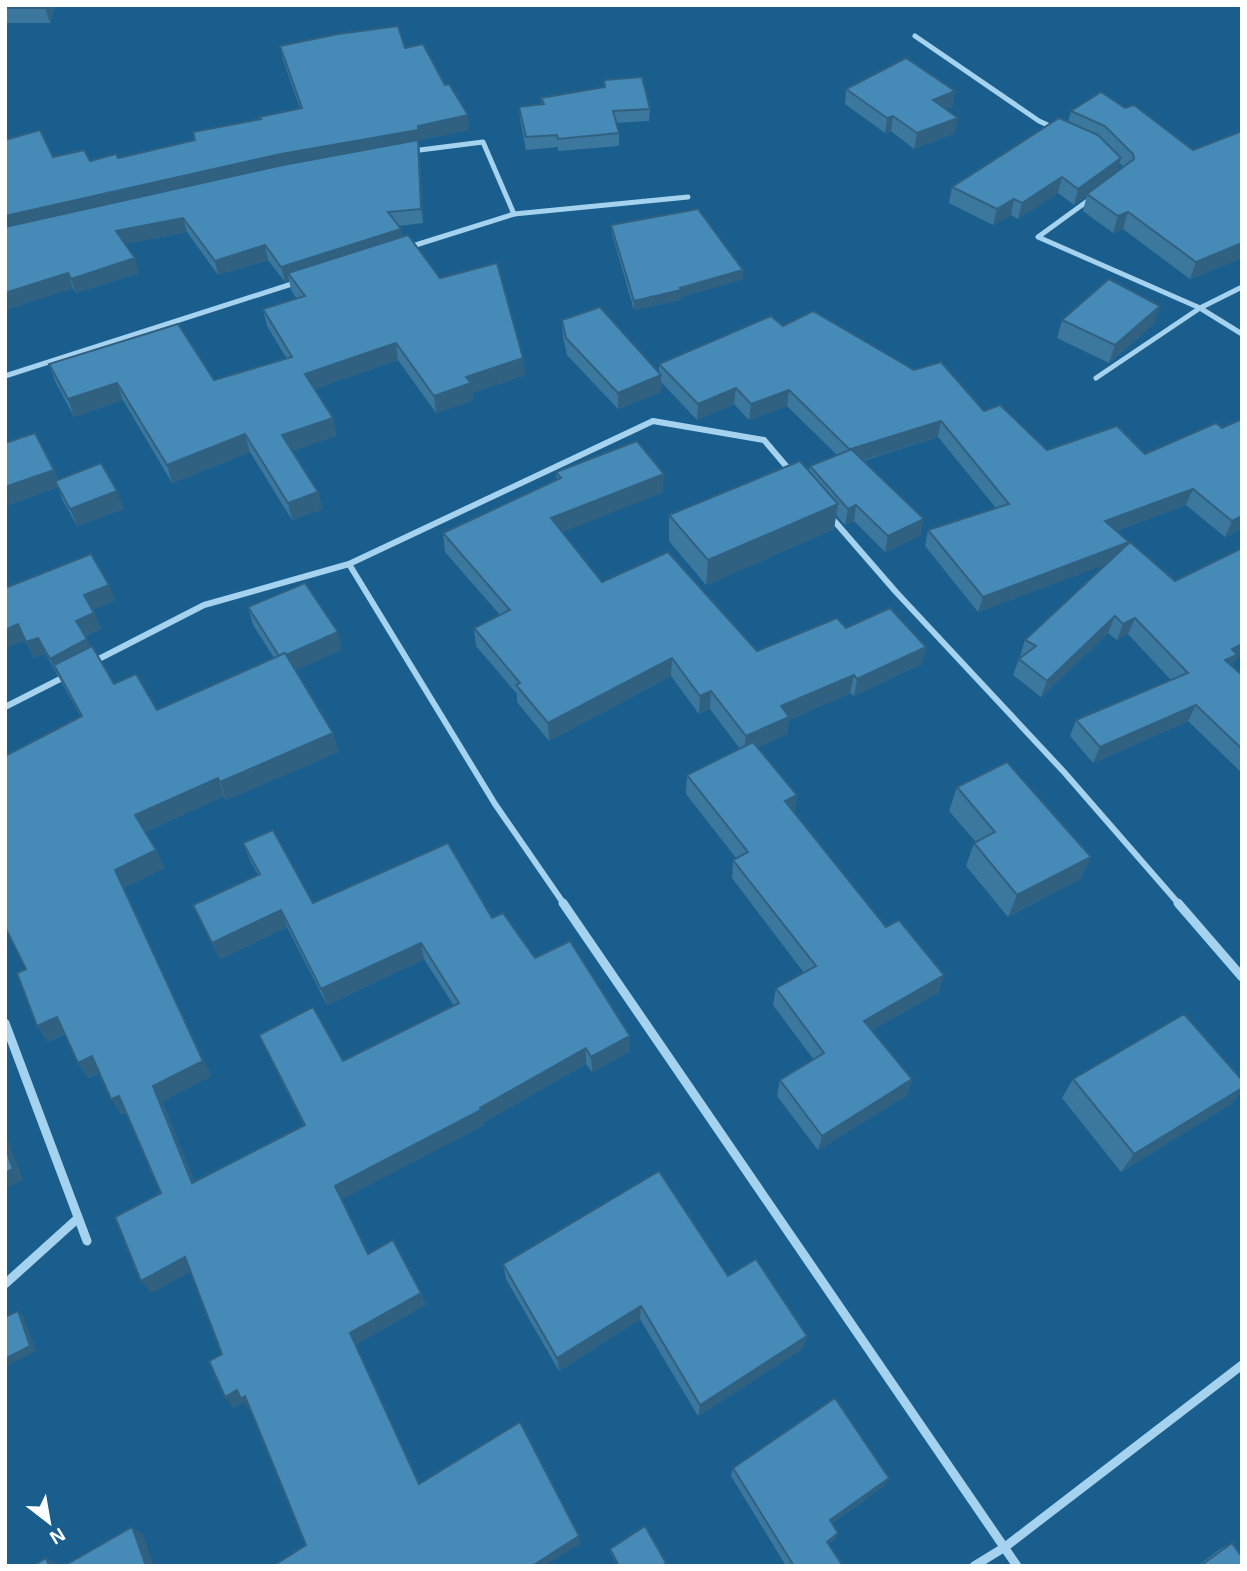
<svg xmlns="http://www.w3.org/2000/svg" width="1247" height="1571" viewBox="0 0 1247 1571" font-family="Arial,sans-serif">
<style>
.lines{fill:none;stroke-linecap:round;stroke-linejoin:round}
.street-far2{stroke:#a5d2ee;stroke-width:5}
.street-far1{stroke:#a5d2ee;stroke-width:6}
.street{stroke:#a5d2ee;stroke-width:9}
.wall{fill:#3c789e;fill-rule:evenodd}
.shaded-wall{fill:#316181}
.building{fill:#468bb8;stroke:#316181;stroke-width:2}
</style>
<rect width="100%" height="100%" fill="#195e8d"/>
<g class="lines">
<g class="street-far2">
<path d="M 915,36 L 1039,121 L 1054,128"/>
<path d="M 412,151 L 483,142 L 514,214"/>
<path d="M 1093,197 L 1038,237 L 1200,308 L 1242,334"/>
<path d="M 406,248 L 514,214 L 688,197"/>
<path d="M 5,376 L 298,282"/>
<path d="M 1096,378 L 1200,308 L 1242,287"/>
</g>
<g class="street-far1">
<path d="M 830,516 L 896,592 L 1064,772 L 1179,904"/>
<path d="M 349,564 L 495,804 L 564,904"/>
<path d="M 91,663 L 204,605 L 349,564 L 653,421 L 764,440 L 792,473"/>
<path d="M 5,707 L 68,675"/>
</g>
<g class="street">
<path d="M 563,903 L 1017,1566"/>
<path d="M 1178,903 L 1242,977"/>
<path d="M 5,1023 L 87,1241"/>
<path d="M 5,1284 L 77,1219"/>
<path d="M 974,1566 L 1005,1547 L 1242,1365"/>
</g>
</g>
<g class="wall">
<path d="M 5,5 L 55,5 L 50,23 L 5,23 Z"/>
<path d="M 280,46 L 405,48 L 469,130 L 419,140 L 423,223 L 399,226 L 402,237 L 440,278 L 525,375 L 472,393 L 473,400 L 436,413 L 398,360 L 314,389 L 333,418 L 336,436 L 291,451 L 318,492 L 322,509 L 292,520 L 250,452 L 172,483 L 123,400 L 74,417 L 55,381 L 49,364 L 214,380 L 287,359 L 267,326 L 263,309 L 297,299 L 291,290 L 289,280 L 285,282 L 268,260 L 218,275 L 187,232 L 125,244 L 139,273 L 76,293 L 73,288 L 5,310 L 5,140 L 53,157 L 90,161 L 118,158 L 195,140 L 193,132 L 260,119 L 259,117 L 300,108 L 283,60 Z"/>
<path d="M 604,80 L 650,109 L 649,121 L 616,123 L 619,133 L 619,146 L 558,151 L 558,147 L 526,150 L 520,119 L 519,107 L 541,105 L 541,98 L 604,87 Z"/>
<path d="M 846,89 L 955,91 L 952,107 L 946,109 L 955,133 L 914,149 L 891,131 L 885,133 L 845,104 Z"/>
<path d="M 1125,108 L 1193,150 L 1242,131 L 1242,258 L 1190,279 L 1123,229 L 1113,233 L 1083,211 L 1087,195 L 1074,205 L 1058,193 L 1018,219 L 1011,215 L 993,225 L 949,203 L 952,187 L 1068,122 L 1071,111 ZM 1119,163 L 1124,167 L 1117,172 Z"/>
<path d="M 611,225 L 743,270 L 743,279 L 681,297 L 681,300 L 634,310 L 612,234 Z"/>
<path d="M 562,320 L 659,373 L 659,364 L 783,326 L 984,411 L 1047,450 L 1145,454 L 1216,423 L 1242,528 L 1225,537 L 1186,505 L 1116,531 L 1235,660 L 1232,666 L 1242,675 L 1242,773 L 1188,721 L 1093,763 L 1070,736 L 1076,720 L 1171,680 L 1128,634 L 1117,640 L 1108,633 L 1041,697 L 1013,675 L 1019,659 L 1021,657 L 1020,656 L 1025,640 L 1106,564 L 978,612 L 925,546 L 928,530 L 996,508 L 938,437 L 863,461 L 921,535 L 885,552 L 854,521 L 845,525 L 836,515 L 834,529 L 706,585 L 669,541 L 669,515 L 809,471 L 810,466 L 837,455 L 787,406 L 749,420 L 734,404 L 697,420 L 661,382 L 661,392 L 618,409 L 567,355 L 563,337 Z"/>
<path d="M 1062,320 L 1154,324 L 1109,363 L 1057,338 Z"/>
<path d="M 54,470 L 58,480 L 124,509 L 77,526 L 62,499 L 58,487 L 5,506 Z"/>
<path d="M 556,472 L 663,492 L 562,532 L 602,582 L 757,651 L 846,628 L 926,647 L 922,664 L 854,696 L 850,693 L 789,720 L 787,734 L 758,747 L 797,795 L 794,813 L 939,992 L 872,1030 L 912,1079 L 907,1095 L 818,1150 L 777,1096 L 780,1080 L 814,1060 L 773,1005 L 776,988 L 804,973 L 732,878 L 733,860 L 736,858 L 686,794 L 687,775 L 740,749 L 710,709 L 699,714 L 671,676 L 549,741 L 517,702 L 517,694 L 476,646 L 474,628 L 500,615 L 445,552 L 443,533 L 557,480 Z"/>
<path d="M 5,588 L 115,600 L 93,610 L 101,629 L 85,636 L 90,646 L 114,684 L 157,710 L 274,658 L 253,625 L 248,607 L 342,650 L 295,670 L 333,733 L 338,752 L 226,800 L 224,796 L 145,832 L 156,850 L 164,868 L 123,888 L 211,1076 L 162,1101 L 194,1181 L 304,1126 L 259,1035 L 343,1061 L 454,1006 L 424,959 L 327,1005 L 287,927 L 220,959 L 193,905 L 258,875 L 250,860 L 243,843 L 313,903 L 492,918 L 535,958 L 630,1036 L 630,1051 L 592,1072 L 586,1064 L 484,1122 L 484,1125 L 341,1199 L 368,1254 L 421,1293 L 425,1305 L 355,1345 L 419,1484 L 580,1544 L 306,1545 L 250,1408 L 249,1409 L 243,1402 L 233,1408 L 222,1354 L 191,1271 L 151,1293 L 161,1193 L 126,1112 L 121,1114 L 99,1073 L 88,1078 L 78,1063 L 65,1034 L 48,1042 L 37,1026 L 26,969 L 81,717 L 45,653 L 34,658 L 25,640 L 5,648 Z"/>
<path d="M 957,787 L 1091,857 L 1080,879 L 1008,917 L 966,866 L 974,843 L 976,842 L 949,811 Z"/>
<path d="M 1073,1079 L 1242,1080 L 1242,1091 L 1231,1104 L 1121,1172 L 1062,1098 Z"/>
<path d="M 503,1264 L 728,1276 L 807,1336 L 802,1349 L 698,1416 L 640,1319 L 559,1371 L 506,1279 Z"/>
<path d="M 733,1468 L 884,1486 L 832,1523 L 838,1533 L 834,1540 L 829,1544 L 843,1566 L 786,1566 L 731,1476 Z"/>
<path d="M 1232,1543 L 1242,1566 L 1197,1566 L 1220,1549 Z"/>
<path d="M 610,1549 L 666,1566 L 618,1566 L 610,1552 Z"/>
</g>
<g class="shaded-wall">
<path d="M 46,5 L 55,5 L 50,23 L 45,8 Z"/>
<path d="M 955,91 L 952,107 L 931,115 L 933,100 Z"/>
<path d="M 468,115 L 469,130 L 419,140 L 423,223 L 421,209 L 418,144 L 5,232 L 5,216 L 281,154 Z"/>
<path d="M 893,116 L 891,131 L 885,133 L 887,118 Z"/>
<path d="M 958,118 L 955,133 L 914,149 L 917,133 Z"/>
<path d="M 1121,158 L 1116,174 L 1074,205 L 1078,189 Z"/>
<path d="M 1062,177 L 1058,193 L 1018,219 L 1022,203 Z"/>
<path d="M 1014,199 L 1011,215 L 993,225 L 997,209 Z"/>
<path d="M 1128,212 L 1123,229 L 1113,233 L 1118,216 Z"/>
<path d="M 183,218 L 187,232 L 121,245 L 116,231 Z"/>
<path d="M 401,229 L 403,244 L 288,273 L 289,280 L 285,282 L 281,267 Z"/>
<path d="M 1242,243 L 1242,258 L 1190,279 L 1196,262 Z"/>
<path d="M 265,245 L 268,260 L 218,275 L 215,261 Z"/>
<path d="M 135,258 L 139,273 L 76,293 L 71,279 Z"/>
<path d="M 743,270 L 743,279 L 681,297 L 681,300 L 634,310 L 634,301 Z"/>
<path d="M 68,273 L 73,288 L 5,310 L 5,293 Z"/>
<path d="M 1160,306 L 1154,324 L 1109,363 L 1115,345 Z"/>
<path d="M 396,343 L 398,360 L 308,391 L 305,374 Z"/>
<path d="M 523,358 L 525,375 L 472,393 L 473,400 L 436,413 L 434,396 L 466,377 Z"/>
<path d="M 661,375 L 661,392 L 618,409 L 618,393 Z"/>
<path d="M 117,383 L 123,400 L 74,417 L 68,399 Z"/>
<path d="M 736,388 L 734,404 L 697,420 L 698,404 Z"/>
<path d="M 789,390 L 787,406 L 749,420 L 751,404 Z"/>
<path d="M 333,418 L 336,436 L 286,453 L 282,435 Z"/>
<path d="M 941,421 L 938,437 L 848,465 L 851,449 Z"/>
<path d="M 245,434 L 250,452 L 172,483 L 167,465 Z"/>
<path d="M 54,470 L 60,487 L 55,481 L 58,487 L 5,506 L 5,487 Z"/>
<path d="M 664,474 L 663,492 L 551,537 L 551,518 Z"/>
<path d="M 1193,489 L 1186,505 L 1099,537 L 1105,521 Z"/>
<path d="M 117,491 L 124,509 L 77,526 L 70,509 Z"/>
<path d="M 318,492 L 322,509 L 292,520 L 288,503 Z"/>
<path d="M 838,504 L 834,529 L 706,585 L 708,560 Z"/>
<path d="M 856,505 L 854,521 L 845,525 L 848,509 Z"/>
<path d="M 1242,516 L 1242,528 L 1225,537 L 1232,521 Z"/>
<path d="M 924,519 L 921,535 L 885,552 L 888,536 Z"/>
<path d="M 1129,542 L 1123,558 L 978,612 L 983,597 Z"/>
<path d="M 109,585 L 115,600 L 91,611 L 84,595 Z"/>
<path d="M 94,613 L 101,629 L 83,636 L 76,621 Z"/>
<path d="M 1115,616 L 1108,633 L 1041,697 L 1047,681 Z"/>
<path d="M 1135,618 L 1128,634 L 1117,640 L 1123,624 Z"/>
<path d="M 18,624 L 26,640 L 5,648 L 5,630 Z"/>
<path d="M 338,632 L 342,650 L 284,675 L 280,658 Z"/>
<path d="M 38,638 L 45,653 L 34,658 L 26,642 Z"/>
<path d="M 87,639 L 94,655 L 54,665 L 57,674 L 50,659 Z"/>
<path d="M 1242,644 L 1242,656 L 1235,660 L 1229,671 L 1225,660 L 1232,649 Z"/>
<path d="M 926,647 L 922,664 L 854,696 L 857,679 Z"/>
<path d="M 672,658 L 671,676 L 549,741 L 548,723 Z"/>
<path d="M 854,675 L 850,693 L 789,720 L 787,734 L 744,754 L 746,736 L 781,706 Z"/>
<path d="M 711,691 L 710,709 L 699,714 L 700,696 Z"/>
<path d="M 1196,705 L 1188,721 L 1093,763 L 1100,747 Z"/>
<path d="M 333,733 L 338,752 L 226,800 L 220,782 Z"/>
<path d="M 218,778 L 224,796 L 143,833 L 135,815 Z"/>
<path d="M 797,795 L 794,813 L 785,801 Z"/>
<path d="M 156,850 L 164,868 L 123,888 L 211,1076 L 162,1101 L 200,1196 L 192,1183 L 153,1086 L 115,870 Z"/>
<path d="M 1091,857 L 1080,879 L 1008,917 L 1017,895 Z"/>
<path d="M 281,910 L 287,927 L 220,959 L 212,943 Z"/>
<path d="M 421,943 L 424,959 L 327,1005 L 321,989 Z"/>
<path d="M 944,975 L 939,992 L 860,1037 L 864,1021 Z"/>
<path d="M 57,1017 L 68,1032 L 48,1042 L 37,1026 Z"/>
<path d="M 630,1036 L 630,1051 L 592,1072 L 591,1057 Z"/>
<path d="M 586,1048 L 586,1064 L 484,1122 L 484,1125 L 341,1200 L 335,1186 L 480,1108 Z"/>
<path d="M 92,1056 L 102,1071 L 88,1078 L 78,1063 Z"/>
<path d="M 912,1079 L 907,1095 L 818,1150 L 822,1136 Z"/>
<path d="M 1242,1088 L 1242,1091 L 1231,1104 L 1121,1172 L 1134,1154 Z"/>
<path d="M 119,1096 L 128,1110 L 121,1114 L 111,1099 Z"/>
<path d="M 5,1135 L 7,1137 L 23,1180 L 5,1188 Z"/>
<path d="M 185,1257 L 194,1270 L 151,1293 L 141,1281 Z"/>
<path d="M 421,1293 L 425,1305 L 355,1345 L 350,1333 Z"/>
<path d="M 641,1306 L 640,1319 L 559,1371 L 557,1358 Z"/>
<path d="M 18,1311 L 23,1316 L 36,1351 L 5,1367 L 5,1359 Z"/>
<path d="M 807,1336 L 802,1349 L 698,1416 L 700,1405 Z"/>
<path d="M 237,1390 L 245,1396 L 253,1407 L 249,1409 L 243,1402 L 233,1408 L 225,1397 Z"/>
<path d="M 889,1478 L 884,1486 L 826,1527 L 830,1520 Z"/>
<path d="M 132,1527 L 143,1535 L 154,1566 L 146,1566 Z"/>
<path d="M 838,1533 L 834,1540 L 823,1548 L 827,1542 Z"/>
<path d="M 579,1536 L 580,1544 L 545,1566 L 532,1566 Z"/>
<path d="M 46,1558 L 59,1565 L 60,1566 L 49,1566 Z"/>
</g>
<g class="building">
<path d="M 5,5 L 46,5 L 45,8 L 5,8 Z"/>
<path d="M 398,26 L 405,48 L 423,44 L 445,85 L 449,84 L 468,115 L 418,126 L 418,130 L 281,154 L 5,216 L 5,140 L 40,130 L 53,157 L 84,150 L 90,161 L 116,154 L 118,158 L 195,140 L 193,132 L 261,119 L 259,117 L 302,108 L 280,46 L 338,34 Z"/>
<path d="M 906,58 L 955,91 L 933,100 L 958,118 L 917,133 L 893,116 L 887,118 L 846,89 Z"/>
<path d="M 642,77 L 650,109 L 613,111 L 619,133 L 558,139 L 557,135 L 526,137 L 519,107 L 544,104 L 541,98 L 605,87 L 604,80 Z"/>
<path d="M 1101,92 L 1125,108 L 1134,105 L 1193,150 L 1242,131 L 1242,243 L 1196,262 L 1128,212 L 1118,216 L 1087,194 L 1134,159 L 1133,154 L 1105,126 L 1071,111 Z"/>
<path d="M 1059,118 L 1098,135 L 1121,158 L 1078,189 L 1062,177 L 1022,203 L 1014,199 L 997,209 L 952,187 Z"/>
<path d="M 418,140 L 421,209 L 388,212 L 401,229 L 281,267 L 265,245 L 215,261 L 183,218 L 116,231 L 135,258 L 71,279 L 68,273 L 5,293 L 5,227 L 283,165 Z"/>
<path d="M 698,209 L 743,270 L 680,288 L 681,290 L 634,301 L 611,225 Z"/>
<path d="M 408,235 L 440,278 L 497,263 L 523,358 L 466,377 L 471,383 L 434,396 L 396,343 L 305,374 L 333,418 L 282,435 L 318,492 L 288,503 L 245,434 L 167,465 L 117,383 L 68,399 L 49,364 L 178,324 L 214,380 L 292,357 L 263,309 L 305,296 L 288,273 Z"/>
<path d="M 1109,279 L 1160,306 L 1115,345 L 1062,320 Z"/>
<path d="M 600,307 L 661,375 L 618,393 L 566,338 L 562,320 Z"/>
<path d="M 813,311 L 914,370 L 941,362 L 984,411 L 1000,405 L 1047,450 L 1117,426 L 1145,454 L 1216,423 L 1222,428 L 1242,419 L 1242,516 L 1232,521 L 1193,489 L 1105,521 L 1129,542 L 983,597 L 928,530 L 1009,504 L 941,421 L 851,449 L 924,519 L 888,536 L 856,505 L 848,509 L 810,466 L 850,450 L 789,390 L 751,404 L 736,388 L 698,404 L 659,364 L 771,316 L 783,326 Z"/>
<path d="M 35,433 L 54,470 L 5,487 L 5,443 Z"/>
<path d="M 637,441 L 664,474 L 551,518 L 602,582 L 668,552 L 757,651 L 837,618 L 846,628 L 890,608 L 926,647 L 857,679 L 854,675 L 781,706 L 789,717 L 746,736 L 711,691 L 700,696 L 672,658 L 548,723 L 516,685 L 520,683 L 474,628 L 510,610 L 443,533 L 561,478 L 556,472 Z"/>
<path d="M 800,461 L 838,504 L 708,560 L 669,515 Z"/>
<path d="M 101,463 L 117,491 L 70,509 L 55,481 Z"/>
<path d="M 1130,542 L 1175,581 L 1242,548 L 1242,644 L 1232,649 L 1237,655 L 1225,660 L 1242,675 L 1242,749 L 1196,705 L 1100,747 L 1076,720 L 1188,673 L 1135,618 L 1123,624 L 1115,616 L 1047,681 L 1019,659 L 1036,646 L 1025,640 Z"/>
<path d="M 91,554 L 109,585 L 84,595 L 94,613 L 76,621 L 87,639 L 50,659 L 38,638 L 26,642 L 18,624 L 5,630 L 5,588 Z"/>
<path d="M 305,583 L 338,632 L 286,655 L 285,653 L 279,656 L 248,607 Z"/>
<path d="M 92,646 L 114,684 L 136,674 L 157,710 L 285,653 L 333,733 L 220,782 L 218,778 L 135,815 L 156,850 L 115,870 L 203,1061 L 153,1086 L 192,1183 L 305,1125 L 259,1035 L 313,1007 L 343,1061 L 459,1003 L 421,943 L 321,989 L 281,910 L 212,943 L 193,905 L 260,874 L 243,843 L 273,830 L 313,903 L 448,843 L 492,918 L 503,913 L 535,958 L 570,941 L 630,1036 L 591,1057 L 586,1048 L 480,1108 L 481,1110 L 335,1186 L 368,1254 L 393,1240 L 421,1293 L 350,1333 L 419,1484 L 520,1422 L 579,1536 L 532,1566 L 273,1566 L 306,1545 L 245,1396 L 241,1399 L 237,1390 L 225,1397 L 209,1361 L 222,1354 L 185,1257 L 141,1281 L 115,1217 L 161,1193 L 119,1096 L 111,1099 L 92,1056 L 78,1063 L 57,1017 L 37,1026 L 17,973 L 26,969 L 5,927 L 5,756 L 82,716 L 54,665 Z"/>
<path d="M 753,742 L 797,795 L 785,801 L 886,927 L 899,920 L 944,975 L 864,1021 L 912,1079 L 822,1136 L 780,1080 L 824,1053 L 776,988 L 816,966 L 733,860 L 748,852 L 687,775 Z"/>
<path d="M 1007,762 L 1091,857 L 1017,895 L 974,843 L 995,832 L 957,787 Z"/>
<path d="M 1184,1014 L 1242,1080 L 1242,1088 L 1134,1154 L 1073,1079 Z"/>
<path d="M 5,1147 L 13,1169 L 5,1173 Z"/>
<path d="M 659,1171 L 728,1276 L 756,1259 L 807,1336 L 700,1405 L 641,1306 L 557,1358 L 503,1264 Z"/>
<path d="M 18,1311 L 30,1346 L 5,1359 L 5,1317 Z"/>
<path d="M 835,1398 L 889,1478 L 830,1520 L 838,1533 L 827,1542 L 843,1566 L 794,1566 L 733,1468 Z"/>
<path d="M 645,1526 L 666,1563 L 662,1566 L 619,1566 L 610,1549 Z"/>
<path d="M 132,1527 L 146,1566 L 64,1566 Z"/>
<path d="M 1232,1543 L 1242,1557 L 1242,1566 L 1200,1566 Z"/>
<path d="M 46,1558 L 49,1566 L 33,1566 Z"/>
</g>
<rect width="1247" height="1571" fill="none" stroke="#ffffff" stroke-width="14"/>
<g transform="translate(49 1522) rotate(149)" stroke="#195e8d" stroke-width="5" paint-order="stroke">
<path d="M0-5L12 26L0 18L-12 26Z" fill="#ffffff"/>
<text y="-10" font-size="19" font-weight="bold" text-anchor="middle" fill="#ffffff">N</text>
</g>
</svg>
